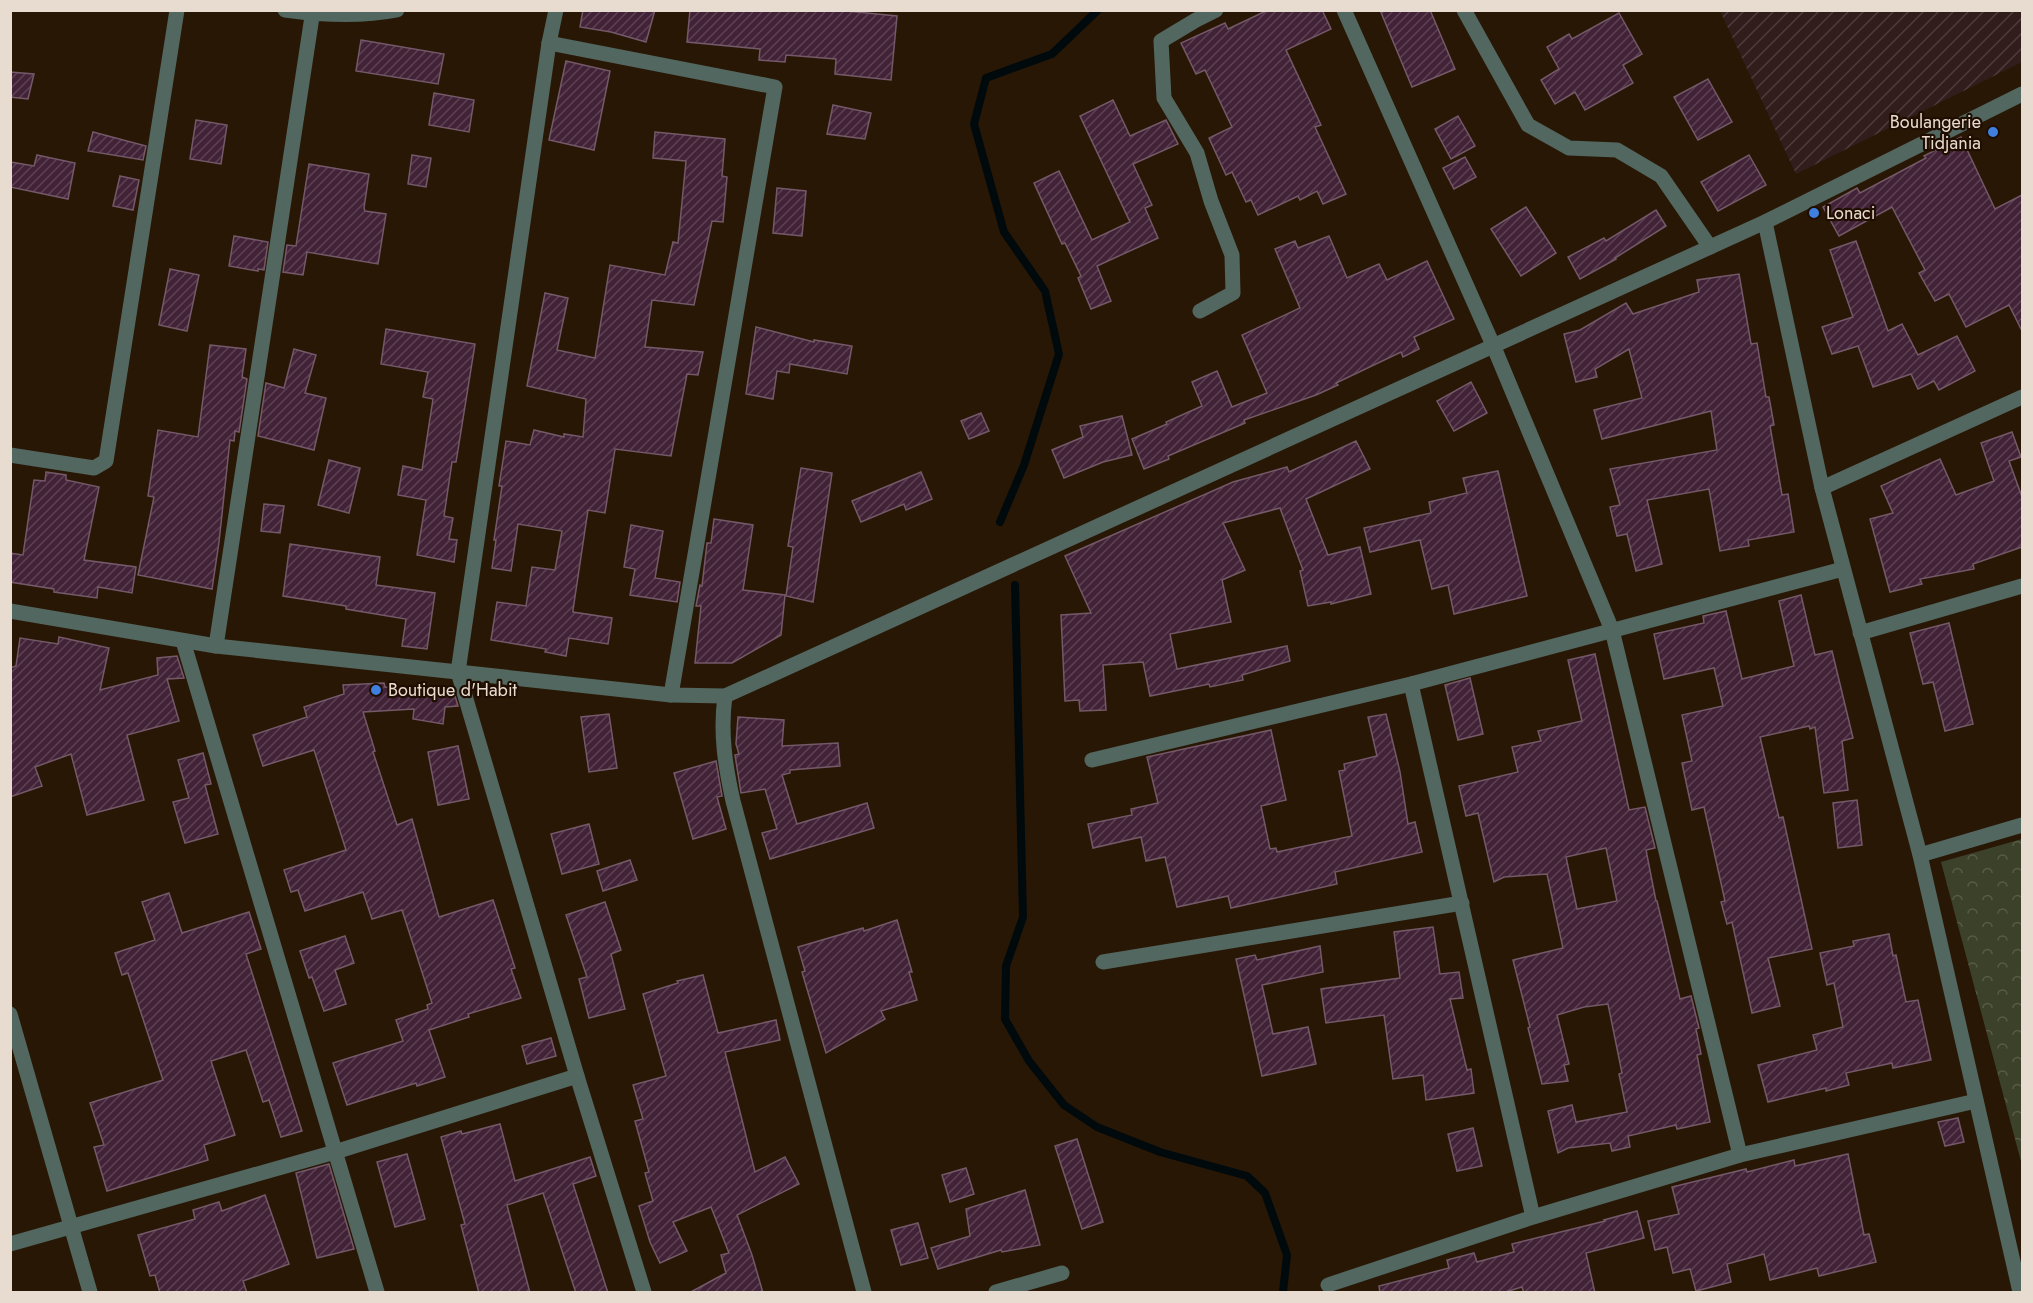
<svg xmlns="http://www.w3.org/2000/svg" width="2033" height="1303" viewBox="0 0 2033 1303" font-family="Jost,sans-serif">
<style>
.industrial{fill:url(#industrial-furrows)}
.park{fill:url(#park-crowns)}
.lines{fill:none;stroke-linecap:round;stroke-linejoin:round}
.stream{stroke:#000a0d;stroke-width:8}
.building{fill:url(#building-hatch);stroke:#745969;stroke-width:1.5;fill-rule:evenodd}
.street{stroke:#526760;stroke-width:15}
.shop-dot{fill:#3f7fe0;stroke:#1f0e00;stroke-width:2}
.labels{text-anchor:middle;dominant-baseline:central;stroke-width:4.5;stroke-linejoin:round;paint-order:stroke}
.poi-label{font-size:18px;fill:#e8dbcf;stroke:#1f0e00;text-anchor:start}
</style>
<defs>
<pattern id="industrial-furrows" width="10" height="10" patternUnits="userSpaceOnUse" patternTransform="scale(1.5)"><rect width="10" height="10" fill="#301d1c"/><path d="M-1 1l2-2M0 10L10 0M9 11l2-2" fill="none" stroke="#4e3d3c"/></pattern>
<pattern id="park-crowns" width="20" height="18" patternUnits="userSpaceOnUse" patternTransform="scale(1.5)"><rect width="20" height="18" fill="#3c4129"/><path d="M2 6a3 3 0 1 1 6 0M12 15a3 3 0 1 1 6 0" fill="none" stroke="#585c47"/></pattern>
<pattern id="building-hatch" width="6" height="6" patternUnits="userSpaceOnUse" patternTransform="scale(1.5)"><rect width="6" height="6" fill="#422237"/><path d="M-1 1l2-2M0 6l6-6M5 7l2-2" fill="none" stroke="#5d4253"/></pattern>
</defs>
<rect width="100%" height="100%" fill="#291705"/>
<path class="industrial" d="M 1720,11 L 2022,11 L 2022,62 L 1796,174 Z"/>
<path class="park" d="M 2022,839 L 2022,1165 L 1941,862 Z"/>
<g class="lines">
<g class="stream">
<path d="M 1000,522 L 1024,465 L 1059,354 L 1045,291 L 1004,232 L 974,124 L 986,78 L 1052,54 L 1098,10"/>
<path d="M 1015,585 L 1023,917 L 1006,966 L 1005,1019 L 1029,1061 L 1064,1105 L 1097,1127 L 1160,1152 L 1247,1176 L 1265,1193 L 1287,1255 L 1283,1292"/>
</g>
</g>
<g class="building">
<path d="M 583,10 L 655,10 L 646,42 L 611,32 L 580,27 Z"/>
<path d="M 690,10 L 836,10 L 897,16 L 891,80 L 835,74 L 836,59 L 786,55 L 785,62 L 759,60 L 760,49 L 687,42 Z"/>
<path d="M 1268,10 L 1322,10 L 1331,29 L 1286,50 L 1321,125 L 1315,127 L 1346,194 L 1323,204 L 1317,191 L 1300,200 L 1298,196 L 1258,215 L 1251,200 L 1246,202 L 1232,172 L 1226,175 L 1209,138 L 1232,127 L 1205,70 L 1196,74 L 1181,43 L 1225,23 L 1228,29 Z"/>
<path d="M 1380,10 L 1430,10 L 1455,69 L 1412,87 Z"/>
<path d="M 1619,13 L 1642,54 L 1623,65 L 1633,83 L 1585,110 L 1575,92 L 1555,104 L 1541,80 L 1559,69 L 1547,47 L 1569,34 L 1572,39 Z"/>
<path d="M 361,40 L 444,54 L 438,84 L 356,71 Z"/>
<path d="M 566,61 L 610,71 L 594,150 L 549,140 Z"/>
<path d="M 10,72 L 34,74 L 28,99 L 10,97 Z"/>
<path d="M 1708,79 L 1732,122 L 1698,140 L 1674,97 Z"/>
<path d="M 434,93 L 474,100 L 469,132 L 429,125 Z"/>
<path d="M 1113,100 L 1130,136 L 1166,120 L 1178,144 L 1133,164 L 1152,205 L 1145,208 L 1158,238 L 1097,266 L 1111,301 L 1091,309 L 1078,278 L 1081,276 L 1065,243 L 1062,244 L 1034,183 L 1059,171 L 1092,240 L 1130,222 L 1080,116 Z"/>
<path d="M 833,105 L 871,113 L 865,139 L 827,134 Z"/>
<path d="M 1458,116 L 1475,146 L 1451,159 L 1435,129 Z"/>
<path d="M 196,120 L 227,125 L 221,164 L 190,159 Z"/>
<path d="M 93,132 L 146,146 L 143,160 L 88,151 Z"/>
<path d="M 655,132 L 725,139 L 722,176 L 727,177 L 723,222 L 712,221 L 694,305 L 652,300 L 645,347 L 703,352 L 698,375 L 687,374 L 671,456 L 615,449 L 605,513 L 588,510 L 573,610 L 573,612 L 612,618 L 608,644 L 569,638 L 566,656 L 545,652 L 546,649 L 491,640 L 497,602 L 526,606 L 532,567 L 555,570 L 562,531 L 518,524 L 511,571 L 492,568 L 496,540 L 494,540 L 502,486 L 499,486 L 506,441 L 530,445 L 534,430 L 564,437 L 564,434 L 583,437 L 586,399 L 527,386 L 545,293 L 568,298 L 557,350 L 595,358 L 610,265 L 665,275 L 673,242 L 678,243 L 686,161 L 653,158 Z"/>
<path d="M 1961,137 L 1995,209 L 2022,195 L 2022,331 L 2009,305 L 1966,327 L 1949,294 L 1935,301 L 1919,273 L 1925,270 L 1892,207 L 1839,236 L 1823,207 L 1857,188 L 1860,193 L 1926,158 L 1924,156 Z"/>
<path d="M 37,155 L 75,163 L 68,199 L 10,187 L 10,162 L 34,166 Z"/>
<path d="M 412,155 L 431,158 L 426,187 L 408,184 Z"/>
<path d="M 1749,155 L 1766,185 L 1718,211 L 1701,182 Z"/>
<path d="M 1465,157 L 1476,177 L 1454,189 L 1443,168 Z"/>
<path d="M 309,164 L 369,174 L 364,208 L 365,211 L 386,214 L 378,264 L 307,252 L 303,275 L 283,272 L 287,245 L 296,246 Z"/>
<path d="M 120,176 L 139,180 L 133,210 L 113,206 Z"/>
<path d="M 777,188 L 806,191 L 802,236 L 773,233 Z"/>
<path d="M 1526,207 L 1556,253 L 1521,276 L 1491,229 Z"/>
<path d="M 1656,210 L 1666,226 L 1615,258 L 1616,259 L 1580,279 L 1568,257 L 1604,238 L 1606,241 Z"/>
<path d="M 234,236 L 268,242 L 264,270 L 258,269 L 258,271 L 229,266 Z"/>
<path d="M 1329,236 L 1347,278 L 1379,264 L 1387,280 L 1427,261 L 1454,319 L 1414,337 L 1419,349 L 1403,357 L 1401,352 L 1336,383 L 1338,385 L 1316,395 L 1244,420 L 1245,423 L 1168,456 L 1169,459 L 1144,469 L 1132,439 L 1167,424 L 1166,422 L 1202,406 L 1192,382 L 1217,371 L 1232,407 L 1267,393 L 1242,335 L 1300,308 L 1275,249 L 1295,241 L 1298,248 Z"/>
<path d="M 1856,241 L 1888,331 L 1902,324 L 1918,355 L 1957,336 L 1975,371 L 1939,390 L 1934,381 L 1918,389 L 1911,374 L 1873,387 L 1858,346 L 1832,354 L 1822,327 L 1853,317 L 1830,250 Z"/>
<path d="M 170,269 L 199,275 L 187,331 L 159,325 Z"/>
<path d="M 1739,274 L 1751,344 L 1757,343 L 1766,397 L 1769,397 L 1774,425 L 1770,426 L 1782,495 L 1788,494 L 1794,532 L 1748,540 L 1749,546 L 1720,551 L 1709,489 L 1647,500 L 1662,564 L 1636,571 L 1627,534 L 1617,536 L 1610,507 L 1620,505 L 1610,469 L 1717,450 L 1711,411 L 1602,439 L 1594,410 L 1642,398 L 1629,349 L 1595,369 L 1597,377 L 1576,382 L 1564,334 L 1580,330 L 1626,303 L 1633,314 L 1699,292 L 1697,280 Z"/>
<path d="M 756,327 L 814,342 L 814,340 L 852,346 L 847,374 L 790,364 L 789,373 L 777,371 L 773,399 L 746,394 Z"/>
<path d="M 386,329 L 475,344 L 456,462 L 452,462 L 444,516 L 453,518 L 449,539 L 457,540 L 454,562 L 417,555 L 426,500 L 398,495 L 403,466 L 422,470 L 433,399 L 423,397 L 428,372 L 381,364 Z"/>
<path d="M 210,345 L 246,349 L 242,377 L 247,379 L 239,432 L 235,431 L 234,441 L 230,440 L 219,542 L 212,589 L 138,575 L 154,497 L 148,496 L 158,430 L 198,437 Z"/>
<path d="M 294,349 L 316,355 L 305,393 L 326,398 L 314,450 L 258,436 L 266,383 L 284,388 Z"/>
<path d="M 1471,382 L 1487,413 L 1454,431 L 1437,401 Z"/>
<path d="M 981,413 L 989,431 L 969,439 L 961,421 Z"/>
<path d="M 1122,416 L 1132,455 L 1103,462 L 1064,478 L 1052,450 L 1083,437 L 1080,426 Z"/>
<path d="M 2012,432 L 2021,457 L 2009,461 L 2022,497 L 2022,547 L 1973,564 L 1974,569 L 1920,579 L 1922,584 L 1890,592 L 1870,519 L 1893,513 L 1881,486 L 1940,459 L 1956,495 L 1994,481 L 1981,443 Z"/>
<path d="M 1356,441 L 1370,469 L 1306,499 L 1328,555 L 1360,547 L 1371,594 L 1331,604 L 1331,602 L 1308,606 L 1300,571 L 1303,570 L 1280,508 L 1223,523 L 1245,570 L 1222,580 L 1231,622 L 1170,634 L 1177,669 L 1287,646 L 1290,661 L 1242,675 L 1243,680 L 1210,687 L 1209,684 L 1150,696 L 1143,662 L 1103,665 L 1106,710 L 1080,711 L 1079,700 L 1065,701 L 1061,615 L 1091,613 L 1065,556 L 1233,482 L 1287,467 L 1289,472 Z"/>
<path d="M 329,460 L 360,468 L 349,513 L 318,505 Z"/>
<path d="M 801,468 L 832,473 L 813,602 L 786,596 L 793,547 L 788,546 Z"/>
<path d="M 1498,471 L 1527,596 L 1454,614 L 1448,585 L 1432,589 L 1420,540 L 1370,552 L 1364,528 L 1431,513 L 1429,502 L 1467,493 L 1463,478 Z"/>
<path d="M 46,472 L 66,475 L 66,480 L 99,487 L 84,560 L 136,567 L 132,593 L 98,587 L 97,598 L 54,592 L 54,589 L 10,582 L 10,553 L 23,555 L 34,480 L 45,481 Z"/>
<path d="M 921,472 L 932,499 L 906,510 L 904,504 L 861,522 L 852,501 Z"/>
<path d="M 264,504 L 284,506 L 280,533 L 261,531 Z"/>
<path d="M 714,519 L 753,525 L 743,590 L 785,595 L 781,635 L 732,663 L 695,663 L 701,606 L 696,606 L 700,585 L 702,586 L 707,543 L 711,543 Z"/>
<path d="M 631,525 L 663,531 L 655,578 L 680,582 L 677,602 L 630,595 L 635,569 L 624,567 Z"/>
<path d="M 290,544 L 380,557 L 376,585 L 435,593 L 427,649 L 402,646 L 406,619 L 346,609 L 346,606 L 283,596 Z"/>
<path d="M 1801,595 L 1815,655 L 1832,651 L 1853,738 L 1842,741 L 1848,790 L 1824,793 L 1815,727 L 1810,729 L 1809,726 L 1760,737 L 1779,818 L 1783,817 L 1812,949 L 1768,958 L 1780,1006 L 1752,1013 L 1732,922 L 1727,924 L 1721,902 L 1725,901 L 1704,807 L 1692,810 L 1682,763 L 1692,761 L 1682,715 L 1723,706 L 1714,668 L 1664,679 L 1654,634 L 1704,623 L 1703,616 L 1726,611 L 1742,679 L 1794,666 L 1779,601 Z"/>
<path d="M 1949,623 L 1973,724 L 1945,731 L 1933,682 L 1923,684 L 1910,633 Z"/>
<path d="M 59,637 L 109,648 L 100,690 L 158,675 L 157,658 L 177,656 L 184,678 L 167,679 L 179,721 L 127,735 L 144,800 L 87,815 L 71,754 L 35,767 L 42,786 L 10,797 L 10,668 L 16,666 L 20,638 L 58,644 Z"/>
<path d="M 1595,654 L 1629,810 L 1645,807 L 1655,848 L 1646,850 L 1656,901 L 1657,901 L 1680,999 L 1691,996 L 1699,1028 L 1696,1029 L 1701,1054 L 1697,1055 L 1710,1122 L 1677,1129 L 1676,1125 L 1628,1136 L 1630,1147 L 1612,1151 L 1610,1143 L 1568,1148 L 1558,1153 L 1548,1111 L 1572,1105 L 1576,1122 L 1627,1112 L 1619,1074 L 1622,1073 L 1608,1004 L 1584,1007 L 1557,1015 L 1569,1064 L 1564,1065 L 1568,1081 L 1542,1084 L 1528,1028 L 1530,1027 L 1513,960 L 1563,948 L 1547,874 L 1504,877 L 1494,882 L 1478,813 L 1466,816 L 1459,786 L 1518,772 L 1512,747 L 1541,741 L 1538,731 L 1582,721 L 1568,660 ZM 1606,848 L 1617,901 L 1577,909 L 1566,857 Z"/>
<path d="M 1470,678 L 1483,734 L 1458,740 L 1445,685 Z"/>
<path d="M 384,683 L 385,687 L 455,696 L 458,706 L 445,707 L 443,724 L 413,719 L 414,709 L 363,712 L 375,751 L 373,752 L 397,825 L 412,819 L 439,917 L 493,900 L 515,968 L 511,969 L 521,998 L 468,1014 L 469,1017 L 429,1030 L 445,1077 L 417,1086 L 416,1083 L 347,1105 L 333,1063 L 403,1041 L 396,1020 L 428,1009 L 427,1005 L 432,1003 L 402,910 L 372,919 L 363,892 L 305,911 L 298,890 L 291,892 L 284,870 L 346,850 L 314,750 L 263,766 L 253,735 L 307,717 L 304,707 L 344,694 L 343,685 Z"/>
<path d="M 609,714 L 617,768 L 589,772 L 581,717 Z"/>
<path d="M 1386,714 L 1400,772 L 1408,824 L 1415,822 L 1422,852 L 1335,872 L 1337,884 L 1231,908 L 1228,896 L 1177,907 L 1165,857 L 1146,861 L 1141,837 L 1093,848 L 1088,824 L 1132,815 L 1131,809 L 1158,803 L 1147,757 L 1271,730 L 1286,800 L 1261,806 L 1270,849 L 1276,848 L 1277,852 L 1352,836 L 1339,771 L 1345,770 L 1344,764 L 1377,756 L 1368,717 Z"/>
<path d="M 738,717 L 784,720 L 782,746 L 838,743 L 840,766 L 790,770 L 790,773 L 782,775 L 797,824 L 867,803 L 874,828 L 770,859 L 762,833 L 777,829 L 765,789 L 741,793 L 735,755 L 739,754 L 736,744 Z"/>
<path d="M 458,746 L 469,799 L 438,805 L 428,752 Z"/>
<path d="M 203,753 L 211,784 L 205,785 L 218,834 L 185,843 L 173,802 L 189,798 L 178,760 Z"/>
<path d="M 716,761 L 722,796 L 717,797 L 726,829 L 693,839 L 674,773 Z"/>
<path d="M 1857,800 L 1862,845 L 1838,848 L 1833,803 Z"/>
<path d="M 589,824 L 599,864 L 562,874 L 551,834 Z"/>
<path d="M 630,860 L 637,880 L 603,891 L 597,871 Z"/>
<path d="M 169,893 L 182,933 L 249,912 L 261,949 L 246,954 L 302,1131 L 281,1137 L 269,1100 L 263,1102 L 246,1050 L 211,1061 L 235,1135 L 204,1145 L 208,1160 L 107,1191 L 94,1147 L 104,1145 L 90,1103 L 163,1080 L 128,973 L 122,975 L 115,953 L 155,940 L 142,902 Z"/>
<path d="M 605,902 L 621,950 L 611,954 L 625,1009 L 589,1018 L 579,979 L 587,977 L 566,915 Z"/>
<path d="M 897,920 L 912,972 L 909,972 L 917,1000 L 881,1011 L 885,1019 L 826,1053 L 802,972 L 805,971 L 798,947 L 863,928 L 864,931 Z"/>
<path d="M 1433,927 L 1440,974 L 1459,972 L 1463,998 L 1450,999 L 1467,1070 L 1471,1069 L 1474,1093 L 1426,1100 L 1423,1075 L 1393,1079 L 1384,1015 L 1326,1023 L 1321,989 L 1400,978 L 1394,932 Z"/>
<path d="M 1889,934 L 1893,956 L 1896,955 L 1906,1002 L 1918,1000 L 1931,1060 L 1893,1068 L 1892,1063 L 1846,1073 L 1849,1085 L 1826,1091 L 1826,1088 L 1768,1102 L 1758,1065 L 1817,1050 L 1813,1035 L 1843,1027 L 1834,983 L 1827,985 L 1820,953 L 1854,946 L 1853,941 Z"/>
<path d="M 345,936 L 354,963 L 335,970 L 346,1004 L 324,1011 L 312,977 L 309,978 L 300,951 Z"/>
<path d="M 1320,946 L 1323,972 L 1262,985 L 1273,1034 L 1308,1027 L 1316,1064 L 1262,1076 L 1236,959 L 1255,955 L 1257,960 Z"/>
<path d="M 703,975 L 718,1033 L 776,1020 L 780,1040 L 725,1052 L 755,1172 L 785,1157 L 799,1184 L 737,1215 L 752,1255 L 763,1293 L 689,1293 L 726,1273 L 721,1255 L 729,1253 L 711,1207 L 673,1222 L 687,1251 L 660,1263 L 650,1242 L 639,1206 L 653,1201 L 645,1173 L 649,1172 L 635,1121 L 643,1119 L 633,1085 L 666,1076 L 643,994 L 678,983 L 677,981 Z"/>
<path d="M 551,1038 L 556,1056 L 527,1064 L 522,1046 Z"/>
<path d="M 1958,1118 L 1964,1142 L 1945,1146 L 1938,1122 Z"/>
<path d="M 500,1124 L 515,1181 L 590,1157 L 596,1176 L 573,1184 L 608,1293 L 576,1293 L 543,1193 L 507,1205 L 530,1293 L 479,1293 L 461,1225 L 465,1224 L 441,1137 L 461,1131 L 462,1134 Z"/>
<path d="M 1473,1128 L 1482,1166 L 1457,1171 L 1448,1134 Z"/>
<path d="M 1077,1139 L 1103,1222 L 1082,1229 L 1055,1146 Z"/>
<path d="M 407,1154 L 425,1219 L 395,1227 L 377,1162 Z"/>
<path d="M 1848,1154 L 1864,1235 L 1869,1234 L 1876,1262 L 1819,1276 L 1817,1268 L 1770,1280 L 1764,1254 L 1727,1264 L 1731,1282 L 1696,1291 L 1690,1269 L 1673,1273 L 1667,1247 L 1655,1250 L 1648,1221 L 1679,1214 L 1672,1187 L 1746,1169 L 1747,1172 L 1794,1160 L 1795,1166 Z"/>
<path d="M 329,1164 L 354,1249 L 317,1258 L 296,1173 Z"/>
<path d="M 966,1168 L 974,1194 L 950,1202 L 942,1175 Z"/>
<path d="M 1025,1190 L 1040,1245 L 1002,1252 L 1001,1250 L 938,1269 L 931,1248 L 970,1236 L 966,1209 Z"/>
<path d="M 265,1195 L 289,1264 L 243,1281 L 247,1293 L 160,1293 L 155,1275 L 150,1276 L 138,1235 L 195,1219 L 193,1210 L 219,1202 L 222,1211 Z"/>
<path d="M 1637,1211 L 1644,1238 L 1586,1253 L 1595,1293 L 1524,1293 L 1522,1287 L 1502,1293 L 1380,1293 L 1379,1286 L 1449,1268 L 1447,1260 L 1474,1253 L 1477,1262 L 1514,1252 L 1512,1244 L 1605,1221 L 1604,1220 Z"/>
<path d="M 918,1223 L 928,1258 L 901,1265 L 891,1230 Z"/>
</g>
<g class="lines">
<g class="street">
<path d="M 285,10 C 321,15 361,17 397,10"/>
<path d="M 556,10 L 549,43 L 458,672 L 577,1076 L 644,1292"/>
<path d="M 1344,10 L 1493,345 L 1612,630 L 1740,1155"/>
<path d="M 1464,10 L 1528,125 L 1569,148 L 1617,150 L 1661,176 L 1710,247"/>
<path d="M 549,43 L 775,87 L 671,695"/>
<path d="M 1765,222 L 1822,488 L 1920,855 L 2020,1292"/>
<path d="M 1200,311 L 1233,293 L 1232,255 L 1211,201 L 1197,153 L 1164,98 L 1161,41 L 1196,20 L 1216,10"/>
<path d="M 10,455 L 94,468 L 106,461 L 177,10"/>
<path d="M 1822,488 L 2022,397"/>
<path d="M 10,611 L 216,646 L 671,695 L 725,696 L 1765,222 L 2022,94"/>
<path d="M 1860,633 L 2022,586"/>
<path d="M 183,641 L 377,1292"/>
<path d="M 216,646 L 313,10"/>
<path d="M 1411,684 L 1533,1217"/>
<path d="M 725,696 C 720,732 725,765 733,801 L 864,1292"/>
<path d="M 1092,760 L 1411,684 L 1843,569"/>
<path d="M 1920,855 L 2022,825"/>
<path d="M 1103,962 L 1462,903"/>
<path d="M 10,1014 L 90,1292"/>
<path d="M 10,1244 L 335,1152 L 577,1076"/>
<path d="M 1328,1285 L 1533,1217 L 1740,1155 L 1976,1101"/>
<path d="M 996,1292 L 1062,1273"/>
</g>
</g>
<g class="shop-dot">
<circle cx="1993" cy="132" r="6"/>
<circle cx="1814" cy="213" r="6"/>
<circle cx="376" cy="690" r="6"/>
</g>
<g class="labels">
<g class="poi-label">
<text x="1981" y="122" text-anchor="end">Boulangerie<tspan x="1981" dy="21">Tidjania</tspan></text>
<text x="1826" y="213">Lonaci</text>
<text x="388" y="690">Boutique d'Habit</text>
</g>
</g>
<rect width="2033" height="1303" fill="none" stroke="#e8dbcf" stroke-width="24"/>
</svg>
